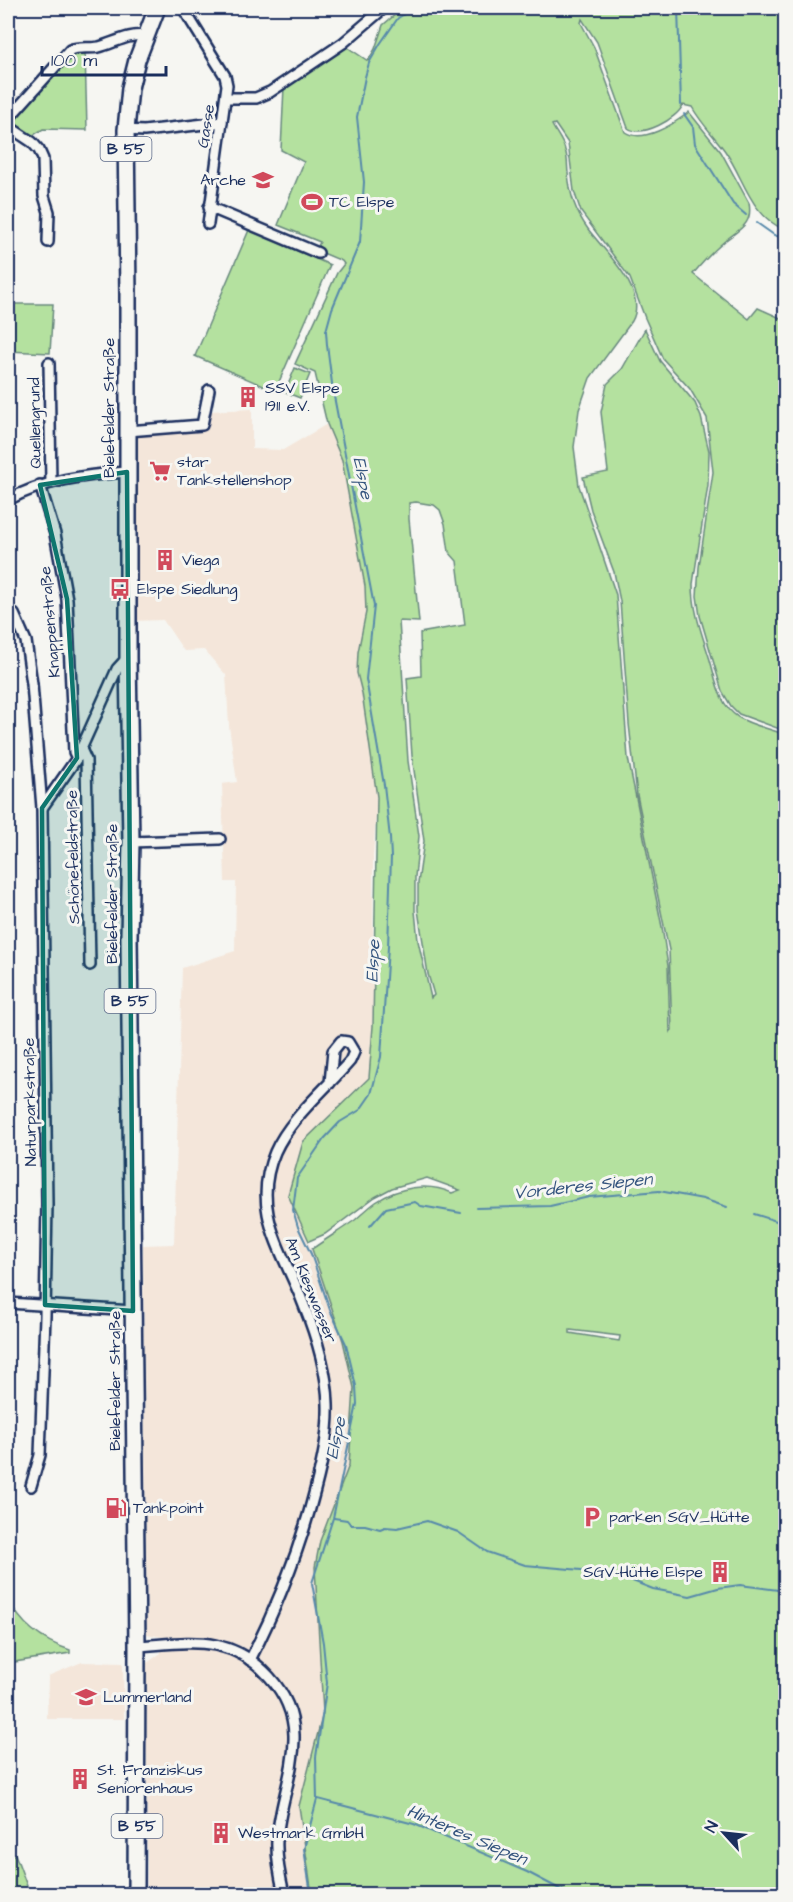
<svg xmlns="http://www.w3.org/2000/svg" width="793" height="1902" viewBox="0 0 793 1902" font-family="'Architects Daughter',sans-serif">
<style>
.built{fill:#f4e6da}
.green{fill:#b4e19f;stroke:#68887e;stroke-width:1.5;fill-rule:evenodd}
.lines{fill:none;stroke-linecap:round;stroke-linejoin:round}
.stream{stroke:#5689ab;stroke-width:2}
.minor-casing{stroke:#1b2f5e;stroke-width:14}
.primary-casing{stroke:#1b2f5e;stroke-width:20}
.minor{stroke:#f6f6f2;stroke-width:9}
.primary{stroke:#f6f6f2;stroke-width:15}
.marked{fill:#0f766e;fill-opacity:0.2;stroke:#0f766e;stroke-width:4.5;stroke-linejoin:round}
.labels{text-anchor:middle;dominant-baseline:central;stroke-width:6;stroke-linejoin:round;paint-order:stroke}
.shield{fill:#f6f6f2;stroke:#5d6b8a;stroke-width:1.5}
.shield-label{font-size:15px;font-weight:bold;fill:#1b2f5e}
.street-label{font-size:16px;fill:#1b2f5e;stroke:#f6f6f2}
.poi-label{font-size:16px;fill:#1b2f5e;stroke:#f6f6f2;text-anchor:start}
.water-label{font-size:18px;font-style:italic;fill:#34547e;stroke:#f6f6f2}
</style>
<rect width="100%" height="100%" fill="#f6f6f2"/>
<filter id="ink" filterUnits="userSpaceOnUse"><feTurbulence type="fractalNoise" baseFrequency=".0167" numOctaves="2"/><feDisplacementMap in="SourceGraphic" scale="12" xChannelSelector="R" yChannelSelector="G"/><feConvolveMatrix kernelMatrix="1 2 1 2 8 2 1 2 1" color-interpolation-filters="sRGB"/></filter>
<g filter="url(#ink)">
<g class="built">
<path d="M 252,409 L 252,449 L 283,450 L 327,424 L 342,460 L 365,586 L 366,612 L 358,652 L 357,673 L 362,693 L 377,797 L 373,857 L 373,1032 L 369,1078 L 303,1142 L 288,1195 L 316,1261 L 343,1341 L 354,1388 L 349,1465 L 320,1541 L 315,1567 L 323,1713 L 299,1806 L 312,1894 L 147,1894 L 147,1663 L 161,1653 L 162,1637 L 147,1634 L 143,1245 L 174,1244 L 182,968 L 235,951 L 236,882 L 225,882 L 222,784 L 237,782 L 229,726 L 226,675 L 204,650 L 184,651 L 163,620 L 132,621 L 133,433 L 203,427 L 209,411 Z"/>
<path d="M 82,1662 L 123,1663 L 124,1719 L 47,1719 L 48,1676 Z"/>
</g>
<g class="green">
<path d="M 403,8 L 785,8 L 785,230 C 750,215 745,180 725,151 C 714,136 701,123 692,107 L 683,105 C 677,119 642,138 628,128 L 597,42 L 582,19 L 581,23 L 594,47 L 625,132 C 643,144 674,124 689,112 L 721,152 L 749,203 C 753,224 740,229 726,240 C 714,250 702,263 693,274 L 749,319 L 758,308 L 785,320 L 785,731 L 739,714 L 731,706 L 722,691 L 700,616 L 697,596 L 699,567 L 713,472 L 707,418 L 690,389 L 663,359 L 645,318 L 630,278 L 581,212 L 574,191 L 568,143 L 555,124 L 552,125 C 556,133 563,141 565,150 C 568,157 567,165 568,173 C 570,195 575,211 588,229 C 604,251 649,291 632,321 L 590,378 L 579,410 L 574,447 L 579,486 L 616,595 L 628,758 L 662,927 L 668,966 L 670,1032 L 672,1030 L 669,950 L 637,795 L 629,724 L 620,601 L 614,572 L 591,510 L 583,477 L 608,472 L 601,412 L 607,384 L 622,369 L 645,329 L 660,361 L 695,403 L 701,417 L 709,451 L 708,485 L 693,584 C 693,612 702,634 710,660 C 716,680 719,705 738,717 C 752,726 770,728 785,735 L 785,1894 L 312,1894 L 299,1806 L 323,1713 L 315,1567 L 320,1541 L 349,1465 L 354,1388 L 343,1341 L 312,1249 C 326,1239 341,1230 355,1220 C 362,1214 369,1207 376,1202 C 398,1187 428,1182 452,1193 L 460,1190 L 427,1178 L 392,1188 L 375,1197 L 325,1234 L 309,1241 L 288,1195 L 303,1142 L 369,1078 L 373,1026 L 377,797 L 362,693 L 357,673 L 358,652 L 366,612 L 365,586 L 342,460 L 327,424 L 315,373 L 295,364 L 337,273 L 344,264 L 342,261 L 316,250 L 320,242 L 278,225 L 304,162 L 281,150 L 284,87 L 344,45 L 368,61 L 375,49 L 383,25 ZM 416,502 L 434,505 L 440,510 L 445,524 L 449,552 L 457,561 L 465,625 L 420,633 L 421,676 L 407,678 L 412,756 L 424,841 L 418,883 L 418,910 L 428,974 L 434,995 L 431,998 L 418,941 L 415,911 L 415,877 L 419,836 L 408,761 L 399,621 L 419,622 L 409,519 L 409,503 ZM 570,1330 L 620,1336 L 620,1337 L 619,1341 L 570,1333 Z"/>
<path d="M 76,51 L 85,51 L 87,130 L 43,129 L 32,136 L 11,123 Z"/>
<path d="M 249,230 L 330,265 L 275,391 L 195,356 Z"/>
<path d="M 8,304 L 53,304 L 50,353 L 8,351 Z"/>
<path d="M 295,368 L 310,374 L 300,398 L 285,392 Z"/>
<path d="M 8,1598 C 20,1624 42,1641 70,1650 L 70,1653 L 8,1663 Z"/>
<path d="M 15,1854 L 30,1894 L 8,1894 L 8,1858 Z"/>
</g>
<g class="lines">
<g class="stream">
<path d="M 678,8 L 681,105"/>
<path d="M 684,114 L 693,127 L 695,144 L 733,204 L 746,215"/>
<path d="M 757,223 L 774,235 L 786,239"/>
<path d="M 476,1208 L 550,1206 L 589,1197 L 659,1191 L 703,1199 L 727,1207"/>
<path d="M 754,1214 L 786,1224"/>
<path d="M 370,1226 L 386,1208 L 415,1202 L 421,1206 L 461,1213"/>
<path d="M 334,1518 L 347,1520 L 351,1525 L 365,1525 L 380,1529 L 385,1527 L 397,1528 L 427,1521 L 458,1532 L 487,1552 L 525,1565 L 604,1572"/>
<path d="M 630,1580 L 653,1589 L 690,1596 L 718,1588 L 740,1585 L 786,1591"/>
<path d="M 318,1799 L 414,1824 L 527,1872 L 569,1894"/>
<path d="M 311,1894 L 304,1849 L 317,1799 L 316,1757 L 327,1683 L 323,1643 L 312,1583 L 333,1518 L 357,1404 L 356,1386 L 346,1344 L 330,1310 L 311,1254 L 298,1227 L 293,1210 L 297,1178 L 324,1139 L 340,1122 L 360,1110 L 371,1094 L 381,1057 L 388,947 L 391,857 L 390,838 L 384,785 L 366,679 L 374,606 L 333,391 L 327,345 L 326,331 L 332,309 L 360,242 L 364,182 L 357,117 L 365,77 L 369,63 L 380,44 L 398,18 L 414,8"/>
</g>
<defs>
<g id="minor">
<path d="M 183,8 L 225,76 L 227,85 L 208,224"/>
<path d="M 226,98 L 256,98 L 270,92 L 343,43 L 384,8"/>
<path d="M 8,119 L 70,50 C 79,46 89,49 99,47 C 114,43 130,33 146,36"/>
<path d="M 8,126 L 32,142 L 39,150 L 43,159 L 44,196 L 49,212 L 48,242"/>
<path d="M 126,130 L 144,131 L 222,122"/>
<path d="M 209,207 L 318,253"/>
<path d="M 49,363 L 51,483"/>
<path d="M 128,431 L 202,425 L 209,390"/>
<path d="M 40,485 L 55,534 L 67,599 L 74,752 L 77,758"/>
<path d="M 8,500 C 44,480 85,475 127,472"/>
<path d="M 14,614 L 26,641 L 32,684 L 42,808 L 47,1204 L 45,1316 L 40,1455 L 31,1486"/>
<path d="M 81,749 L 86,760 L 90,965"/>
<path d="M 42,808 L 77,758 L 117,669 L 128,657"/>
<path d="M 131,842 L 220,839"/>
<path d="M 8,1303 L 133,1311"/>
<path d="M 137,1646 C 161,1645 190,1640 215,1645 C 256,1653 293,1692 294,1735 C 295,1771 279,1805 277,1840 C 276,1858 280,1877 284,1894"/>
<path d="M 250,1660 C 278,1605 300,1549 315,1490 C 322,1463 329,1433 328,1404 C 327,1369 316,1335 303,1303 C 283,1251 250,1210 275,1152 C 290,1118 326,1089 350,1061 L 354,1052 L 348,1042 L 341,1041 L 333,1051 L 330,1083"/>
</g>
<path id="primary" d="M 136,1894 L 137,1646 L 129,936 L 131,842 L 128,657 L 128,294 L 126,130 L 130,88 L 137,60 L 157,8"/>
</defs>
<use href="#minor" class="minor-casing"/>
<use href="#primary" class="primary-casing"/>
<use href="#minor" class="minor"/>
<use href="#primary" class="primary"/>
</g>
</g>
<path class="marked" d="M 127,472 L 133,1311 L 45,1305 L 42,808 L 77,758 L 67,599 L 40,485 Z"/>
<defs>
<symbol id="school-bare" viewBox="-9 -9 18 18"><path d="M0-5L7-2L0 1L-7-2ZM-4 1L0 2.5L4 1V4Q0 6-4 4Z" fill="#d1495b" stroke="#f6f6f2" stroke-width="2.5" paint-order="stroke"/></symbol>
<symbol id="stadium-bare" viewBox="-9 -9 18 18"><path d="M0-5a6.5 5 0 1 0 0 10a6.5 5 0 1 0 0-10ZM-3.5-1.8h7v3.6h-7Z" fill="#d1495b" stroke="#f6f6f2" stroke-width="2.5" paint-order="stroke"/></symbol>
<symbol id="building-bare" viewBox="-9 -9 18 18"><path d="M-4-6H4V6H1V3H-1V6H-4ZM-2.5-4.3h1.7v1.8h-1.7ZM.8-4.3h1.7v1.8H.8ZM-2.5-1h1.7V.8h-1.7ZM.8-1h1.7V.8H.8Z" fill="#d1495b" stroke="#f6f6f2" stroke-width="2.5" paint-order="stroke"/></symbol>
<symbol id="supermarket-bare" viewBox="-9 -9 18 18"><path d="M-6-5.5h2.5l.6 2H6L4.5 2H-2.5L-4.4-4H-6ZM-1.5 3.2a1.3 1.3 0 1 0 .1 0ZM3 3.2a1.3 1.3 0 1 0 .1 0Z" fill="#d1495b" stroke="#f6f6f2" stroke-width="2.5" paint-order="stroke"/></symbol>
<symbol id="bus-bare" viewBox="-9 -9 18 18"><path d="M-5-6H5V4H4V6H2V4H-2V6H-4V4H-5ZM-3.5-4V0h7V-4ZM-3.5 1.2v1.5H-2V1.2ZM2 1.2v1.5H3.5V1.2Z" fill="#d1495b" stroke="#f6f6f2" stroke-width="2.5" paint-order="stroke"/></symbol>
<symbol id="fuel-bare" viewBox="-9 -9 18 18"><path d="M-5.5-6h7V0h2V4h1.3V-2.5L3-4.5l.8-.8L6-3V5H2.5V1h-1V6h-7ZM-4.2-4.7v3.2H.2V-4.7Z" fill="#d1495b" stroke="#f6f6f2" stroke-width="2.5" paint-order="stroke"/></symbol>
<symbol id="parking-bare" viewBox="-9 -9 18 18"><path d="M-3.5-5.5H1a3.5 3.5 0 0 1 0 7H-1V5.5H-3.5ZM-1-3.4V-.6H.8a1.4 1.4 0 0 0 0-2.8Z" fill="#d1495b" stroke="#f6f6f2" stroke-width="2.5" paint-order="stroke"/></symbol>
</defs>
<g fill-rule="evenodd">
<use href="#school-bare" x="248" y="165" width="30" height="30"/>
<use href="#stadium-bare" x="297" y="187" width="30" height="30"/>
<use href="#building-bare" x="233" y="382" width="30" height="30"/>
<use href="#supermarket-bare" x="145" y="456" width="30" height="30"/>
<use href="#building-bare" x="150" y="545" width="30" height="30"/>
<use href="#bus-bare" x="105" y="574" width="30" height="30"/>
<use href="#fuel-bare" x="101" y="1493" width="30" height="30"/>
<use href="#parking-bare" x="577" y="1502" width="30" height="30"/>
<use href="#building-bare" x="705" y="1557" width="30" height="30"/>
<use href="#school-bare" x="71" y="1682" width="30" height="30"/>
<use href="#building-bare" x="65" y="1764" width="30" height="30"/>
<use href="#building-bare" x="206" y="1818" width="30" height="30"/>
</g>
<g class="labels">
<g class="shield">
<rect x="100.5" y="137" width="51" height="24" rx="4.5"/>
<rect x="104.5" y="989" width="51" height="24" rx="4.5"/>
<rect x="111.5" y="1814" width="51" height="24" rx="4.5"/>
</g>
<g class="shield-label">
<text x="126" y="149">B 55</text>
<text x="130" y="1001">B 55</text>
<text x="137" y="1826">B 55</text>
</g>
<g class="street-label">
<text transform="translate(206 126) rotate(-81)">Gasse</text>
<text transform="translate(109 408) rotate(-90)">Bielefelder Straße</text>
<text transform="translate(35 423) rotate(-91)">Quellengrund</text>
<text transform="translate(50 622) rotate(-95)">Knappenstraße</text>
<text transform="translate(73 857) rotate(-91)">Schönefeldstraße</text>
<text transform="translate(112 894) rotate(-90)">Bielefelder Straße</text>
<text transform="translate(30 1102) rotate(-91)">Naturparkstraße</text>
<text transform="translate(311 1290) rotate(68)">Am Kieswasser</text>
<text transform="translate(115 1381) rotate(-90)">Bielefelder Straße</text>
</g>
<g class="poi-label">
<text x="246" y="180" text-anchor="end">Arche</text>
<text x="329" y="202">TC Elspe</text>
<text x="265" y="388">SSV Elspe<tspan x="265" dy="18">1911 e.V.</tspan></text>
<text x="177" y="462">star<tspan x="177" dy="18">Tankstellenshop</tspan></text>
<text x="182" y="560">Viega</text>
<text x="137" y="589">Elspe Siedlung</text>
<text x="133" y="1508">Tankpoint</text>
<text x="609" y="1517">parken SGV_Hütte</text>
<text x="703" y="1572" text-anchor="end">SGV-Hütte Elspe</text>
<text x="103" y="1697">Lummerland</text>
<text x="97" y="1770">St. Franziskus<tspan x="97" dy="18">Seniorenhaus</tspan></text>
<text x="238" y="1833">Westmark GmbH</text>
</g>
<g class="water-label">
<text transform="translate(363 478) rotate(79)">Elspe</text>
<text transform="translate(373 961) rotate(-87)">Elspe</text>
<text transform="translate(583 1186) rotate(-6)">Vorderes Siepen</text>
<text transform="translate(336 1438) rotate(-78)">Elspe</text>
<text transform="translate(467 1835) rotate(23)">Hinteres Siepen</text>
</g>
</g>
<rect width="793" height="1902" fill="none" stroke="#f6f6f2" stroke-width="30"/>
<rect x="15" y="15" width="763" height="1872" fill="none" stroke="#1b2f5e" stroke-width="2" filter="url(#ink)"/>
<g transform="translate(724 1833) rotate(297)" stroke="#f6f6f2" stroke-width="4.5" paint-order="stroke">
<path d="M0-4.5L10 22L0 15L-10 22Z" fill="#1b2f5e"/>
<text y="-9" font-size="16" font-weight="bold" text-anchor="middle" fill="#1b2f5e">N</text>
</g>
<path d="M42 66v9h124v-9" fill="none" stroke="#1b2f5e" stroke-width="3"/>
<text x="51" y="66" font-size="18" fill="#1b2f5e" stroke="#f6f6f2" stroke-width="4.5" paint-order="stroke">100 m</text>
</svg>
